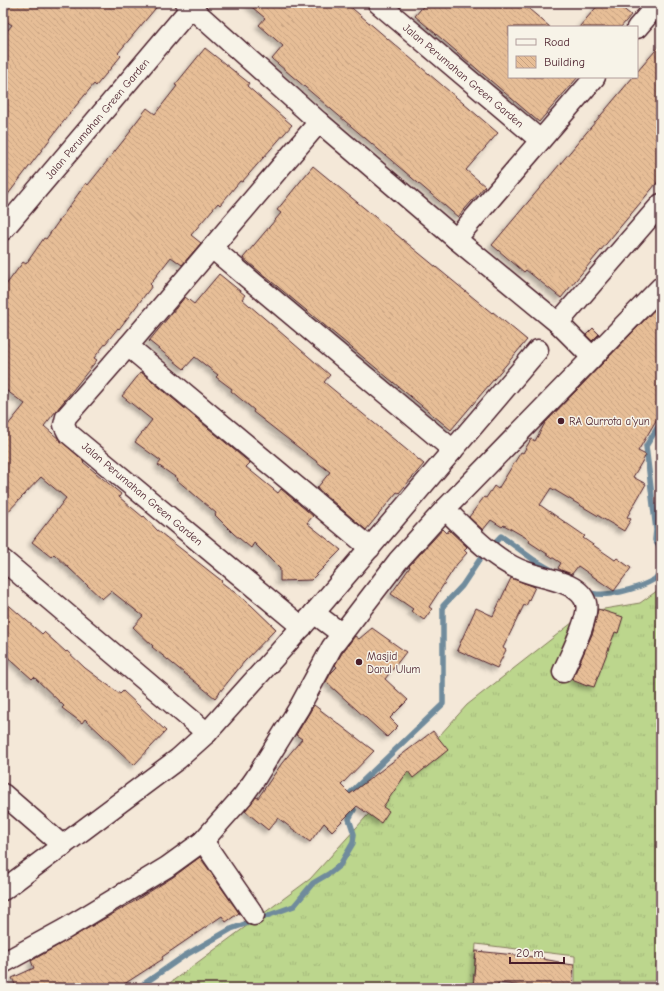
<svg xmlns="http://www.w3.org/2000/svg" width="664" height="991" viewBox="0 0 664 991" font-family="'Comic Neue',sans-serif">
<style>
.grass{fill:url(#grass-tufts);stroke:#837a5c}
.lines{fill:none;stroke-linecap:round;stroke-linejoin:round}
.stream{stroke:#6f8b9c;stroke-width:5.5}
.building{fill:url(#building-back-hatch);stroke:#4a1f2b;filter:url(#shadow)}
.minor-casing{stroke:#4a1f2b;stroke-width:23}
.minor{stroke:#f7f3e8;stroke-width:20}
.poi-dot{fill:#4a1f2b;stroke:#f7f3e8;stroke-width:1.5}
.labels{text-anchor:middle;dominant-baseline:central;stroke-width:3;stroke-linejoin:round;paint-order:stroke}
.street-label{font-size:11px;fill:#4a1f2b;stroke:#f7f3e8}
.poi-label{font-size:11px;fill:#4a1f2b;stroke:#f7f3e8;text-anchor:start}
</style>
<defs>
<pattern id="grass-tufts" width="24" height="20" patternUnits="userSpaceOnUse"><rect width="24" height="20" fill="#bcd68d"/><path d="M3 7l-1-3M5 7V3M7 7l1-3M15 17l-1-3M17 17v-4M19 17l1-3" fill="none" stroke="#a3b77a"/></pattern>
<pattern id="building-back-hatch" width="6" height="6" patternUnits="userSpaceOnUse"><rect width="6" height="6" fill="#e7be97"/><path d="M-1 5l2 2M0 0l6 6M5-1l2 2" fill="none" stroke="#c8a382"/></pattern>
<filter id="shadow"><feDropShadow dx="-3.5" dy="3.5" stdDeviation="2" flood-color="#0004"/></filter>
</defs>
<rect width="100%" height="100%" fill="#f4e8d8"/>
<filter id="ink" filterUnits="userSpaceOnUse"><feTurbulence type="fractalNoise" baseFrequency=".025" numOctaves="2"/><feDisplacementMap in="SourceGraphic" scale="8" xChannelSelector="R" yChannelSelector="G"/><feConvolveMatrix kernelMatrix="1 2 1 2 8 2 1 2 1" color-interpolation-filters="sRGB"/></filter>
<g filter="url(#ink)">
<path class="grass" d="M 661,588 L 661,981 L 575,982 L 575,956 L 476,944 L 473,988 L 163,988 L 310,879 L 467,705 L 586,612 L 640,603 Z"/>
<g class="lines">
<g class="stream">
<path d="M 661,422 L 646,446 L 656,530 L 655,540 L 661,550"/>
<path d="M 587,591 C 602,600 640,588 655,579 C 657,577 659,574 661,572"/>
<path d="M 138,988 L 184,956 L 231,929 L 294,906 L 313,883 L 330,873 L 340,865 L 353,843 L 354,834 L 349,819 L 354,810 L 345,798 L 443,704 L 443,606 L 462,586 L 482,556 L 501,536 L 534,560 L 553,571"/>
</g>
</g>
<g class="building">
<path d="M 3,3 L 160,3 L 118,53 L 121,56 L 96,86 L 94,84 L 70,113 L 3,201 L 3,36 L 12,25 L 3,19 Z"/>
<path d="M 247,3 L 346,3 L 498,133 L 466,170 L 485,186 L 458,217 L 272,59 L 283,46 L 259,25 L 265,18 Z"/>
<path d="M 426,3 L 522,3 L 550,27 L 509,27 L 509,77 L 578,77 L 539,122 L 415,16 Z"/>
<path d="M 600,3 L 616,3 L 631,15 L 621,27 L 579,27 Z"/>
<path d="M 661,44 L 661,178 L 561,298 L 526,270 L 524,272 L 492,245 L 633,77 L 637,77 L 637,72 Z"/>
<path d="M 205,48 L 249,83 L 247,86 L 292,125 L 242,182 L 240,181 L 220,205 L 218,203 L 191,235 L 201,243 L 182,265 L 171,257 L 150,284 L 152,286 L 119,329 L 118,328 L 94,358 L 97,360 L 44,426 L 84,461 L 83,462 L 121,494 L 119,497 L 143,517 L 144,516 L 157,530 L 222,581 L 221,582 L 251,605 L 276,629 L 244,662 L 215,698 L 152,647 L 153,646 L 133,627 L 143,616 L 111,591 L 102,599 L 54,554 L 51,557 L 32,542 L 66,498 L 41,477 L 3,517 L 3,431 L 25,404 L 3,388 L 3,289 L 23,262 L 26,264 L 44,238 L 46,239 L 86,183 L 88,185 L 131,131 L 130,130 L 147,108 L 155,114 L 177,86 L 175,85 Z"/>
<path d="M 313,166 L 492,313 L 493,312 L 527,340 L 451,430 L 243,258 L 281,213 L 277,210 Z"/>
<path d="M 219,274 L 245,295 L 242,299 L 330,375 L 324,382 L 424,464 L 399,493 L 397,492 L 366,530 L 317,488 L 330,472 L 253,412 L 254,410 L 231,391 L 232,389 L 216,377 L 218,375 L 195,357 L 184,369 L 149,341 L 185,297 L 194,304 Z"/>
<path d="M 661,303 L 661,412 L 638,451 L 646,455 L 633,477 L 646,484 L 627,517 L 631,519 L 624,531 L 551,488 L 540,505 L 585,536 L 583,538 L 615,560 L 617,558 L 631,568 L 614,591 L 578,566 L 572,574 L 561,570 L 558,568 L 561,563 L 529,542 L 530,540 L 504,525 L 502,527 L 491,520 L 483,530 L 469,517 L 484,497 L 486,498 L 494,486 L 498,489 L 521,452 L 523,453 L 531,439 L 535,441 L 545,423 Z"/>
<path d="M 593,328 L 599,334 L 592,341 L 586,335 Z"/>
<path d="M 141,372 L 250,463 L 246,467 L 278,493 L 281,489 L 313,516 L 307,523 L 341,550 L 311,580 L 280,581 L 280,569 L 254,543 L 251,548 L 234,534 L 215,515 L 216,513 L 177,480 L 178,479 L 158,465 L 161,461 L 135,442 L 152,420 L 122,396 Z"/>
<path d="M 443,529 L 447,533 L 449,530 L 467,547 L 464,550 L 467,553 L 457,564 L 429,607 L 432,609 L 424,620 L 411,611 L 413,609 L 391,594 L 410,567 L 409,566 Z"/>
<path d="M 511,578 L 535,587 L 526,606 L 524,605 L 503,648 L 506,650 L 497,668 L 457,650 L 476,608 L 493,616 Z"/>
<path d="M 3,600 L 42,634 L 44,632 L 66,652 L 67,651 L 85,668 L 120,694 L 123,691 L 166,731 L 134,765 L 85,719 L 82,723 L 62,708 L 64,706 L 34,677 L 32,679 L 3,653 Z"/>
<path d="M 598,609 L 623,617 L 618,633 L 615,632 L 594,687 L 587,685 L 587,686 L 572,680 L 593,632 Z"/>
<path d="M 372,628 L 406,652 L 385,679 L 408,700 L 390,718 L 398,726 L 387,737 L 326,682 L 331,673 L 337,667 L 335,665 L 342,653 L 355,636 L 359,639 Z"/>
<path d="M 314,705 L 374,751 L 341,785 L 350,794 L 433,731 L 448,750 L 413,778 L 408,771 L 383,807 L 389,811 L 381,823 L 357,806 L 332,831 L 324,823 L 310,842 L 278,818 L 268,830 L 245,811 L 256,797 L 258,798 L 282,763 L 302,739 L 296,735 Z"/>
<path d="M 200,857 L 239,913 L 226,922 L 222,916 L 162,957 L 163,959 L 118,988 L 17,988 L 12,978 L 34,968 L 31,961 L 130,904 L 173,877 Z"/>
<path d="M 476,951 L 544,958 L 543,959 L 559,962 L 559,963 L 574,965 L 572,988 L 544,988 L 498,983 L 498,988 L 473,988 Z"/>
</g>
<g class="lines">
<defs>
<g id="minor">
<path d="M 186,3 L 319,122 L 456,239 L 558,323 L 592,357"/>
<path id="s1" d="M 378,3 L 540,140"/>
<path d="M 637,28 L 649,14 L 655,3"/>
<path id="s2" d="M 3,230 L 178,23 L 195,3"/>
<path d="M 456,239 L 595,77"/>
<path d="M 212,248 L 453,450"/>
<path d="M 558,323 L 661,204"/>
<path d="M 128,346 L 370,548"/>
<path d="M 445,509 C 466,530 497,563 526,572 C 544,579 579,581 586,603 C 590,618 569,657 563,672"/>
<path d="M 3,560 L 207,733"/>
<path d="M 314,613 L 342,634"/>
<path d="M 302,627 L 68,433 L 64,425 L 66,417 L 128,346 L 319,122"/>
<path d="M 3,794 L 63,846"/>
<path d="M 203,841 L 254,915"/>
<path d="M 3,890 L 178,759 L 207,733 L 315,612 L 538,350"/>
<path d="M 3,963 L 65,929 L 167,867 L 203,841 L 243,796 L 255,779 L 299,708 L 332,647 L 398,561 L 445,509 L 661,287"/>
</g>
</defs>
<use href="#minor" class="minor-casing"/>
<use href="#minor" class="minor"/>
</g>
</g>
<g class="poi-dot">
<circle cx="561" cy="421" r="4"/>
<circle cx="359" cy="662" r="4"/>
</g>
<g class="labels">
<g class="street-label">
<text stroke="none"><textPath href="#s1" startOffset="112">Jalan Perumahan Green Garden</textPath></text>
<text stroke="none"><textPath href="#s2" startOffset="146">Jalan Perumahan Green Garden</textPath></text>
<text transform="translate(142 494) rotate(40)">Jalan Perumahan Green Garden</text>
</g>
<g class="poi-label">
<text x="569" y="421">RA Qurrota a'yun</text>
<text x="367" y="656">Masjid<tspan x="367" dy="13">Darul Ulum</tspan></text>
</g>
</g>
<rect width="664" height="991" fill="none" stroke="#f7f3e8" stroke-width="16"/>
<rect x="8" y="8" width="648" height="975" fill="none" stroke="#4a1f2b" stroke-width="1.5" filter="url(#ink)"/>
<rect x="508" y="26" width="130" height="52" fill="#f7f3e8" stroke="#b29e9c"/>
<rect x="516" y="39" width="20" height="6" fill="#f7f3e8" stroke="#b29e9c"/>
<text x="544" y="46" font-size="12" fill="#4a1f2b">Road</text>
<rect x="516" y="56" width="20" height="12" fill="url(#building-back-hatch)" stroke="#b29e9c"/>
<text x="544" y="66" font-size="12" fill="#4a1f2b">Building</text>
<path d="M510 957v6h54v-6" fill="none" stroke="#4a1f2b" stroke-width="2"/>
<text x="516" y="957" font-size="12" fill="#4a1f2b" stroke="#f7f3e8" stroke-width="3" paint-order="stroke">20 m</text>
</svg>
